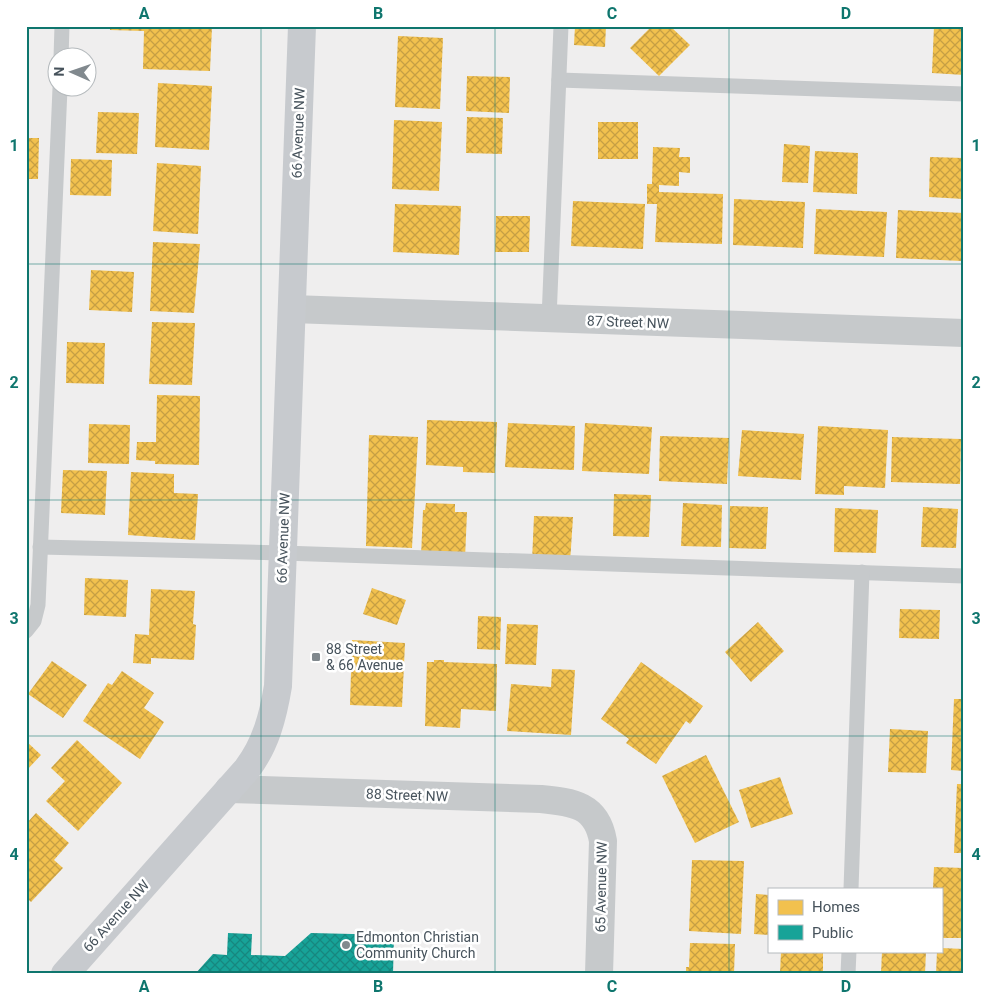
<svg xmlns="http://www.w3.org/2000/svg" width="990" height="1000" viewBox="0 0 990 1000" font-family="Roboto,sans-serif">
<style>
.homes{fill:url(#homes-cross-hatch)}
.public{fill:url(#public-cross-hatch)}
.lines{fill:none;stroke-linecap:round;stroke-linejoin:round}
.lane{stroke:#c6c9cb;stroke-width:15}
.street{stroke:#c6c9cb;stroke-width:28}
.secondary{stroke:#c7cace;stroke-width:28}
.grid{fill:none;stroke:#0f766e;stroke-width:1;stroke-opacity:0.55}
.poi-dot{fill:#81898e;stroke:#fff;stroke-width:2}
.labels{text-anchor:middle;dominant-baseline:central;stroke-width:5;stroke-linejoin:round;paint-order:stroke}
.street-label{font-size:14px;fill:#46525b;stroke:#fff}
.poi-label{font-size:14px;fill:#46525b;stroke:#fff;text-anchor:start}
.neatline{fill:none;stroke:#0f766e;stroke-width:2}
.grid-label{font-size:16px;text-anchor:middle;font-weight:bold;fill:#0f766e}
</style>
<defs>
<pattern id="homes-cross-hatch" width="8" height="8" patternUnits="userSpaceOnUse" patternTransform="scale(1.25)"><rect width="8" height="8" fill="#f2c14e"/><path d="M0 0l8 8M0 8l8-8" fill="none" stroke="#c69f44"/></pattern>
<pattern id="public-cross-hatch" width="8" height="8" patternUnits="userSpaceOnUse" patternTransform="scale(1.25)"><rect width="8" height="8" fill="#17a398"/><path d="M0 0l8 8M0 8l8-8" fill="none" stroke="#17877f"/></pattern>
</defs>
<rect width="100%" height="100%" fill="#efeeee"/>
<g class="homes">
<path d="M 110,26 L 212,27 L 210,71 L 143,69 L 144,31 L 110,30 Z"/>
<path d="M 575,26 L 606,26 L 605,47 L 574,45 Z"/>
<path d="M 652,26 L 670,26 L 690,45 L 659,76 L 630,48 Z"/>
<path d="M 934,26 L 964,28 L 964,75 L 932,73 Z"/>
<path d="M 398,36 L 443,38 L 440,109 L 395,107 Z"/>
<path d="M 467,76 L 510,77 L 509,113 L 466,111 Z"/>
<path d="M 158,83 L 212,86 L 209,150 L 155,147 Z"/>
<path d="M 98,112 L 139,113 L 137,154 L 96,153 Z"/>
<path d="M 467,117 L 503,118 L 502,154 L 466,153 Z"/>
<path d="M 394,120 L 442,122 L 439,191 L 392,189 Z"/>
<rect x="598" y="122" width="40" height="37"/>
<path d="M 26,138 L 39,138 L 38,179 L 26,179 Z"/>
<path d="M 784,144 L 810,146 L 808,183 L 782,182 Z"/>
<path d="M 653,147 L 680,148 L 679,157 L 690,157 L 690,173 L 679,172 L 679,186 L 659,185 L 659,192 L 723,194 L 722,244 L 655,242 L 657,204 L 647,204 L 647,184 L 652,184 Z"/>
<path d="M 815,151 L 858,153 L 857,194 L 813,192 Z"/>
<path d="M 930,157 L 964,158 L 964,199 L 929,197 Z"/>
<path d="M 71,159 L 112,160 L 111,196 L 70,195 Z"/>
<path d="M 157,163 L 201,166 L 198,234 L 153,231 Z"/>
<path d="M 734,199 L 805,202 L 803,248 L 733,245 Z"/>
<path d="M 573,201 L 645,204 L 643,249 L 571,246 Z"/>
<path d="M 395,204 L 461,206 L 459,255 L 393,252 Z"/>
<path d="M 816,209 L 887,212 L 884,257 L 814,254 Z"/>
<path d="M 898,210 L 964,213 L 962,261 L 896,258 Z"/>
<path d="M 496,216 L 530,216 L 529,252 L 495,252 Z"/>
<path d="M 153,242 L 200,244 L 194,313 L 150,311 Z"/>
<path d="M 91,270 L 134,272 L 132,312 L 89,310 Z"/>
<path d="M 152,322 L 195,323 L 192,385 L 149,384 Z"/>
<path d="M 67,342 L 105,343 L 104,384 L 66,383 Z"/>
<path d="M 157,395 L 200,396 L 199,465 L 155,464 L 155,461 L 136,460 L 137,442 L 156,442 Z"/>
<path d="M 427,420 L 497,422 L 495,473 L 463,472 L 463,467 L 426,465 Z"/>
<path d="M 508,423 L 575,426 L 574,470 L 505,467 Z"/>
<path d="M 585,423 L 652,427 L 649,474 L 582,471 Z"/>
<path d="M 89,424 L 130,425 L 129,464 L 88,463 Z"/>
<path d="M 818,426 L 888,430 L 885,488 L 844,486 L 844,495 L 815,494 Z"/>
<path d="M 742,430 L 804,434 L 801,480 L 738,476 Z"/>
<path d="M 369,435 L 418,437 L 412,548 L 366,546 Z"/>
<path d="M 660,436 L 729,438 L 727,484 L 659,481 Z"/>
<path d="M 892,437 L 961,439 L 960,484 L 891,482 Z"/>
<path d="M 63,470 L 107,471 L 105,515 L 61,513 Z"/>
<path d="M 131,472 L 174,474 L 174,493 L 198,494 L 195,540 L 128,535 Z"/>
<path d="M 614,494 L 651,495 L 649,537 L 613,536 Z"/>
<path d="M 426,503 L 455,504 L 455,512 L 467,512 L 465,559 L 421,557 L 423,510 L 425,510 Z"/>
<path d="M 683,503 L 722,505 L 721,547 L 681,546 Z"/>
<path d="M 730,506 L 768,507 L 766,549 L 729,548 Z"/>
<path d="M 923,507 L 958,509 L 956,548 L 921,547 Z"/>
<path d="M 835,508 L 878,510 L 876,553 L 834,552 Z"/>
<path d="M 534,516 L 573,517 L 570,563 L 532,561 Z"/>
<path d="M 85,578 L 128,580 L 126,617 L 84,615 Z"/>
<path d="M 372,588 L 406,600 L 397,625 L 363,614 Z"/>
<path d="M 151,589 L 195,591 L 193,624 L 196,625 L 194,660 L 151,658 L 151,664 L 133,663 L 135,634 L 149,635 Z"/>
<path d="M 900,609 L 940,610 L 939,639 L 899,638 Z"/>
<path d="M 478,616 L 501,617 L 500,650 L 477,649 Z"/>
<path d="M 758,622 L 784,651 L 751,682 L 725,652 Z"/>
<path d="M 507,624 L 538,625 L 536,665 L 505,664 Z"/>
<path d="M 352,640 L 405,643 L 402,707 L 350,705 Z"/>
<path d="M 434,660 L 444,660 L 444,662 L 497,664 L 496,711 L 461,709 L 460,728 L 425,726 L 427,662 L 434,662 Z"/>
<path d="M 52,661 L 87,685 L 63,718 L 28,694 Z"/>
<path d="M 641,662 L 703,706 L 690,724 L 686,721 L 656,764 L 626,743 L 629,739 L 601,719 Z"/>
<path d="M 552,669 L 575,670 L 571,735 L 507,731 L 511,684 L 551,687 Z"/>
<path d="M 122,671 L 154,693 L 144,708 L 164,722 L 140,759 L 83,721 L 108,683 L 112,685 Z"/>
<path d="M 954,699 L 964,699 L 964,771 L 951,770 Z"/>
<path d="M 890,729 L 928,731 L 926,773 L 888,772 Z"/>
<path d="M 77,740 L 122,783 L 78,831 L 46,801 L 65,781 L 51,768 Z"/>
<path d="M 26,741 L 41,755 L 26,771 Z"/>
<path d="M 706,755 L 739,822 L 695,843 L 662,776 Z"/>
<path d="M 780,777 L 793,814 L 751,828 L 739,790 Z"/>
<path d="M 957,784 L 964,784 L 964,853 L 954,853 Z"/>
<path d="M 36,813 L 69,843 L 54,860 L 63,868 L 31,902 L 26,897 L 26,824 Z"/>
<path d="M 692,860 L 744,861 L 741,934 L 689,931 Z"/>
<path d="M 934,867 L 964,868 L 964,938 L 941,938 L 941,889 L 933,889 Z"/>
<path d="M 756,894 L 769,895 L 769,935 L 754,934 Z"/>
<path d="M 690,943 L 735,944 L 734,974 L 686,974 L 686,967 L 689,967 Z"/>
<path d="M 941,948 L 964,949 L 964,974 L 936,974 L 937,951 L 941,951 Z"/>
<path d="M 781,951 L 823,951 L 823,974 L 780,974 Z"/>
<path d="M 882,951 L 926,951 L 925,974 L 881,974 Z"/>
</g>
<path class="public" d="M 228,933 L 252,934 L 251,955 L 285,956 L 311,933 L 394,935 L 393,974 L 195,974 L 213,954 L 227,955 Z"/>
<g class="lines">
<g class="lane">
<path d="M 61,58 L 62,26"/>
<path d="M 559,80 L 964,94"/>
<path d="M 549,319 L 561,26"/>
<path d="M 40,547 L 283,553 L 964,576"/>
<path d="M 26,631 L 34,621 L 38,605 L 60,88"/>
<path d="M 851,889 L 862,572"/>
<path d="M 848,974 L 849,951"/>
</g>
<g class="street">
<path d="M 292,309 L 964,333"/>
<path d="M 229,789 L 541,799 C 573,802 597,805 603,841 L 599,974"/>
</g>
<path class="secondary" d="M 65,974 L 247,769 C 266,744 273,716 278,686 L 302,26"/>
</g>
<path class="grid" d="M 261,26 L 261,974M 495,26 L 495,974M 729,26 L 729,974M 26,264 L 964,264M 26,500 L 964,500M 26,736 L 964,736"/>
<g class="poi-dot">
<rect x="311" y="652" width="10" height="10" rx="2.5"/>
<circle cx="346" cy="945" r="5"/>
</g>
<g class="labels">
<g class="street-label">
<text transform="translate(298 133) rotate(-88)">66 Avenue NW</text>
<text transform="translate(628 322) rotate(2)">87 Street NW</text>
<text transform="translate(283 538) rotate(-88)">66 Avenue NW</text>
<text transform="translate(407 795) rotate(2)">88 Street NW</text>
<text transform="translate(601 887) rotate(-89)">65 Avenue NW</text>
<text transform="translate(116 916) rotate(-48)">66 Avenue NW</text>
</g>
<g class="poi-label">
<text x="326" y="649">88 Street<tspan x="326" dy="16">&amp; 66 Avenue</tspan></text>
<text x="356" y="937">Edmonton Christian<tspan x="356" dy="16">Community Church</tspan></text>
</g>
</g>
<rect width="990" height="1000" fill="none" stroke="#ffffff" stroke-width="55"/>
<rect x="768" y="888" width="175" height="65" fill="#ffffff" stroke="#b5babd"/>
<rect x="778" y="900" width="25" height="15" fill="#f2c14e" stroke="#b5babd"/>
<text x="812" y="912" font-size="15" fill="#46525b">Homes</text>
<rect x="778" y="925" width="25" height="15" fill="#17a398" stroke="#b5babd"/>
<text x="812" y="938" font-size="15" fill="#46525b">Public</text>
<g transform="translate(72 72) rotate(272)"><circle r="24" fill="#ffffff" stroke="#b5babd"/>
<path d="M0-4L9 19L0 12L-9 19Z" fill="#81898e"/>
<text y="-8" font-size="14" font-weight="bold" text-anchor="middle" fill="#46525b">N</text>
</g>
<rect x="28" y="28" width="934" height="944" class="neatline"/>
<g class="grid-label">
<text x="144" y="19">A</text>
<text x="378" y="19">B</text>
<text x="612" y="19">C</text>
<text x="846" y="19">D</text>
<text x="14" y="151">1</text>
<text x="976" y="151">1</text>
<text x="14" y="388">2</text>
<text x="976" y="388">2</text>
<text x="14" y="624">3</text>
<text x="976" y="624">3</text>
<text x="14" y="860">4</text>
<text x="976" y="860">4</text>
<text x="144" y="992">A</text>
<text x="378" y="992">B</text>
<text x="612" y="992">C</text>
<text x="846" y="992">D</text>
</g>
</svg>
